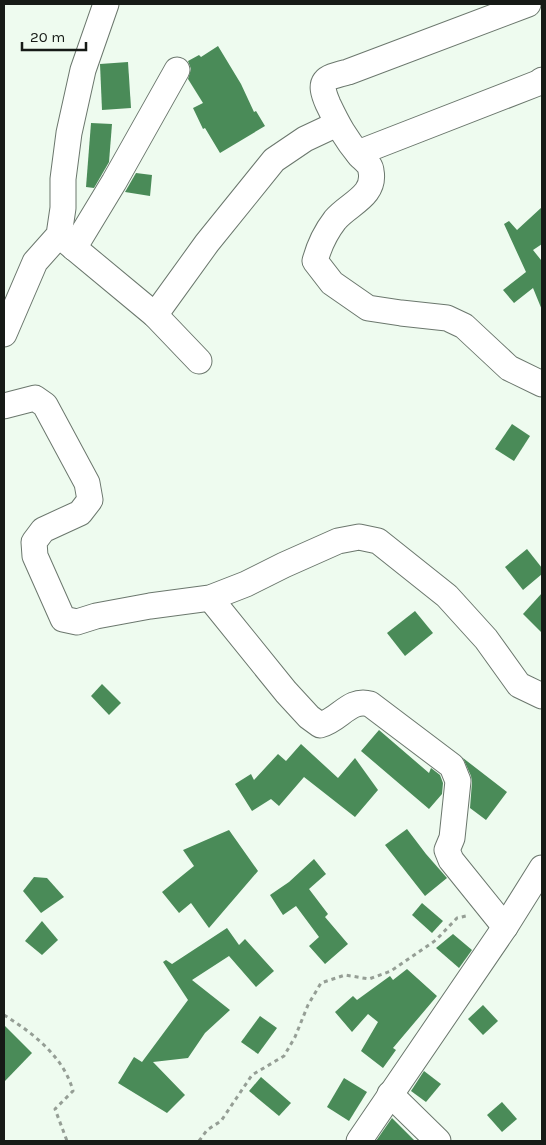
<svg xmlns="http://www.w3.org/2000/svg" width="546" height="1145" viewBox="0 0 546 1145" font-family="Karla,sans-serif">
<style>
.building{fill:#4a8b58}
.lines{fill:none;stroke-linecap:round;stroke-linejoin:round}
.minor-casing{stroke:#6b776d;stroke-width:27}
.path{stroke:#959e95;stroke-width:3;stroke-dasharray:4 4;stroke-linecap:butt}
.minor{stroke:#fff;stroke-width:25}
</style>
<rect width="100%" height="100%" fill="#eefbef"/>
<g class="building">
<path d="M 218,46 L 241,84 L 254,112 L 256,111 L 265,126 L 220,153 L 205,128 L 203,129 L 193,108 L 203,103 L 188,79 L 191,69 L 188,61 L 199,55 L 201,57 Z"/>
<path d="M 128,62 L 131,108 L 102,110 L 100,64 Z"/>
<path d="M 91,123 L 112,124 L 109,162 L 94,188 L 86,187 Z"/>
<path d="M 136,173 L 152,175 L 150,196 L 125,192 Z"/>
<path d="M 542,207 L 542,244 L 533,250 L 541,260 L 542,259 L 542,310 L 533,288 L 514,303 L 503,290 L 526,272 L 504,224 L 509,221 L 517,230 Z"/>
<path d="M 512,424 L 530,436 L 514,461 L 495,449 Z"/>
<path d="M 527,549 L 542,568 L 542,574 L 523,590 L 505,567 Z"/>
<path d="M 542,593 L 542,633 L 523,614 Z"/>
<path d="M 415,611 L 433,633 L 405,656 L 387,633 Z"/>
<path d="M 102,684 L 121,703 L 109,715 L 91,696 Z"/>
<path d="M 379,730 L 429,773 L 431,768 L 440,775 L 443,783 L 442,794 L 429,809 L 361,751 Z"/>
<path d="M 301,744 L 338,778 L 355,758 L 378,790 L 355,817 L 304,777 L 279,806 L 271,799 L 252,811 L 235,784 L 251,774 L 254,780 L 278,754 L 286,761 Z"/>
<path d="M 463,758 L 507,792 L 486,820 L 470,808 L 472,782 L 471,776 Z"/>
<path d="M 407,829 L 426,854 L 447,878 L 425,896 L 385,845 Z"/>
<path d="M 229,830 L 258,871 L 209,928 L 191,903 L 179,913 L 162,892 L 194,866 L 183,850 Z"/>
<path d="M 314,859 L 326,874 L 309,889 L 328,914 L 325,917 L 348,944 L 325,964 L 309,946 L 319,937 L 296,906 L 283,915 L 270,895 L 289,882 Z"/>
<path d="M 34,877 L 47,878 L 64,897 L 41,913 L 23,891 Z"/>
<path d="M 422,903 L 443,921 L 432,933 L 412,915 Z"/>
<path d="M 42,921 L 58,940 L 42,955 L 25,941 Z"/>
<path d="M 227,928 L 239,945 L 245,939 L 274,971 L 256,987 L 229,956 L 192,980 L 230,1010 L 205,1033 L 188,1058 L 153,1062 L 185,1095 L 167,1113 L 118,1083 L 134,1057 L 142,1062 L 188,1000 L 163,962 L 166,960 L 172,964 Z"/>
<path d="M 453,934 L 472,950 L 459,968 L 436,948 Z"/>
<path d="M 407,969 L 437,996 L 393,1048 L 396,1050 L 383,1068 L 361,1051 L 378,1022 L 368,1014 L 352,1032 L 335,1012 L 353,996 L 357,1000 L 390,976 L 393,980 Z"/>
<path d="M 483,1005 L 498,1021 L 483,1035 L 468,1019 Z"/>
<path d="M 260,1016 L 277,1028 L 258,1054 L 241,1042 Z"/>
<path d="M 4,1025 L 32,1053 L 4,1082 Z"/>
<path d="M 424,1071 L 441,1084 L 426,1102 L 411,1091 Z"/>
<path d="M 261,1077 L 291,1103 L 279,1116 L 249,1091 Z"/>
<path d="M 344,1078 L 367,1092 L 349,1121 L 327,1107 Z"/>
<path d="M 502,1102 L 517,1119 L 502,1132 L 487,1115 Z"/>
<path d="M 392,1118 L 415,1141 L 376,1141 Z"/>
</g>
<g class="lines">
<defs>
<g id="minor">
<path d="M 528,4 L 348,72 C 325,78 317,79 328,104 C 338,125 345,138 360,156 C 364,160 371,165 371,171 C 376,196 348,204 335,220 C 325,233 319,246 315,261 L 332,283 L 368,308 L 401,313 L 447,318 L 464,326 L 509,368 L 542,384"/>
<path d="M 358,153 L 538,83 L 542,80"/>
<path d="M 61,237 L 155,315 L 199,361"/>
<path d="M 74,248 L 114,182 L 177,70"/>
<path d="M 155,315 L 207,243 L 274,160 L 305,139 L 337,124"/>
<path d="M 4,334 L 35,262 L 59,235 L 63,208 L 63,179 L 69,133 L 83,70 L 106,4"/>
<path d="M 4,406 L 35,398 L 45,405 L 87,483 L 90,500 L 80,513 L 43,530 L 34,542 L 35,556 L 63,619 L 77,622 L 96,616 L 150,606 L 210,598 L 246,584 L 284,565 L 338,541 L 359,537 L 378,541 L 447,596 L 486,639 L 519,685 L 542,696"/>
<path d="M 210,598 L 286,692 L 309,717 L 320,725 C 340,720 349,698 370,704 L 452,766 L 458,781 L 452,838 L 447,850 L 451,860 L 505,927"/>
<path d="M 390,1094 L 438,1141"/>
<path d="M 359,1141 L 505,927 L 542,868"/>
</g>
</defs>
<use href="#minor" class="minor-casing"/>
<g class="path">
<path d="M 4,1015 C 33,1033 64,1057 73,1091 L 55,1109 L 67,1141"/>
<path d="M 199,1141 L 207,1130 L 221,1121 L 252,1075 L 284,1056 L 295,1037 L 308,1005 L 321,983 L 345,975 L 369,979 L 391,971 L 436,940 L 457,918 L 466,916"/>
</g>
<use href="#minor" class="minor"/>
</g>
<rect width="546" height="1145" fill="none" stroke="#161a16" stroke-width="10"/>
<path d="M22 42v8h64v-8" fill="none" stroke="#161a16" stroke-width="2.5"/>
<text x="30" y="42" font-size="15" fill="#161a16" stroke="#eefbef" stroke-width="4" paint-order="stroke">20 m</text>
</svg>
